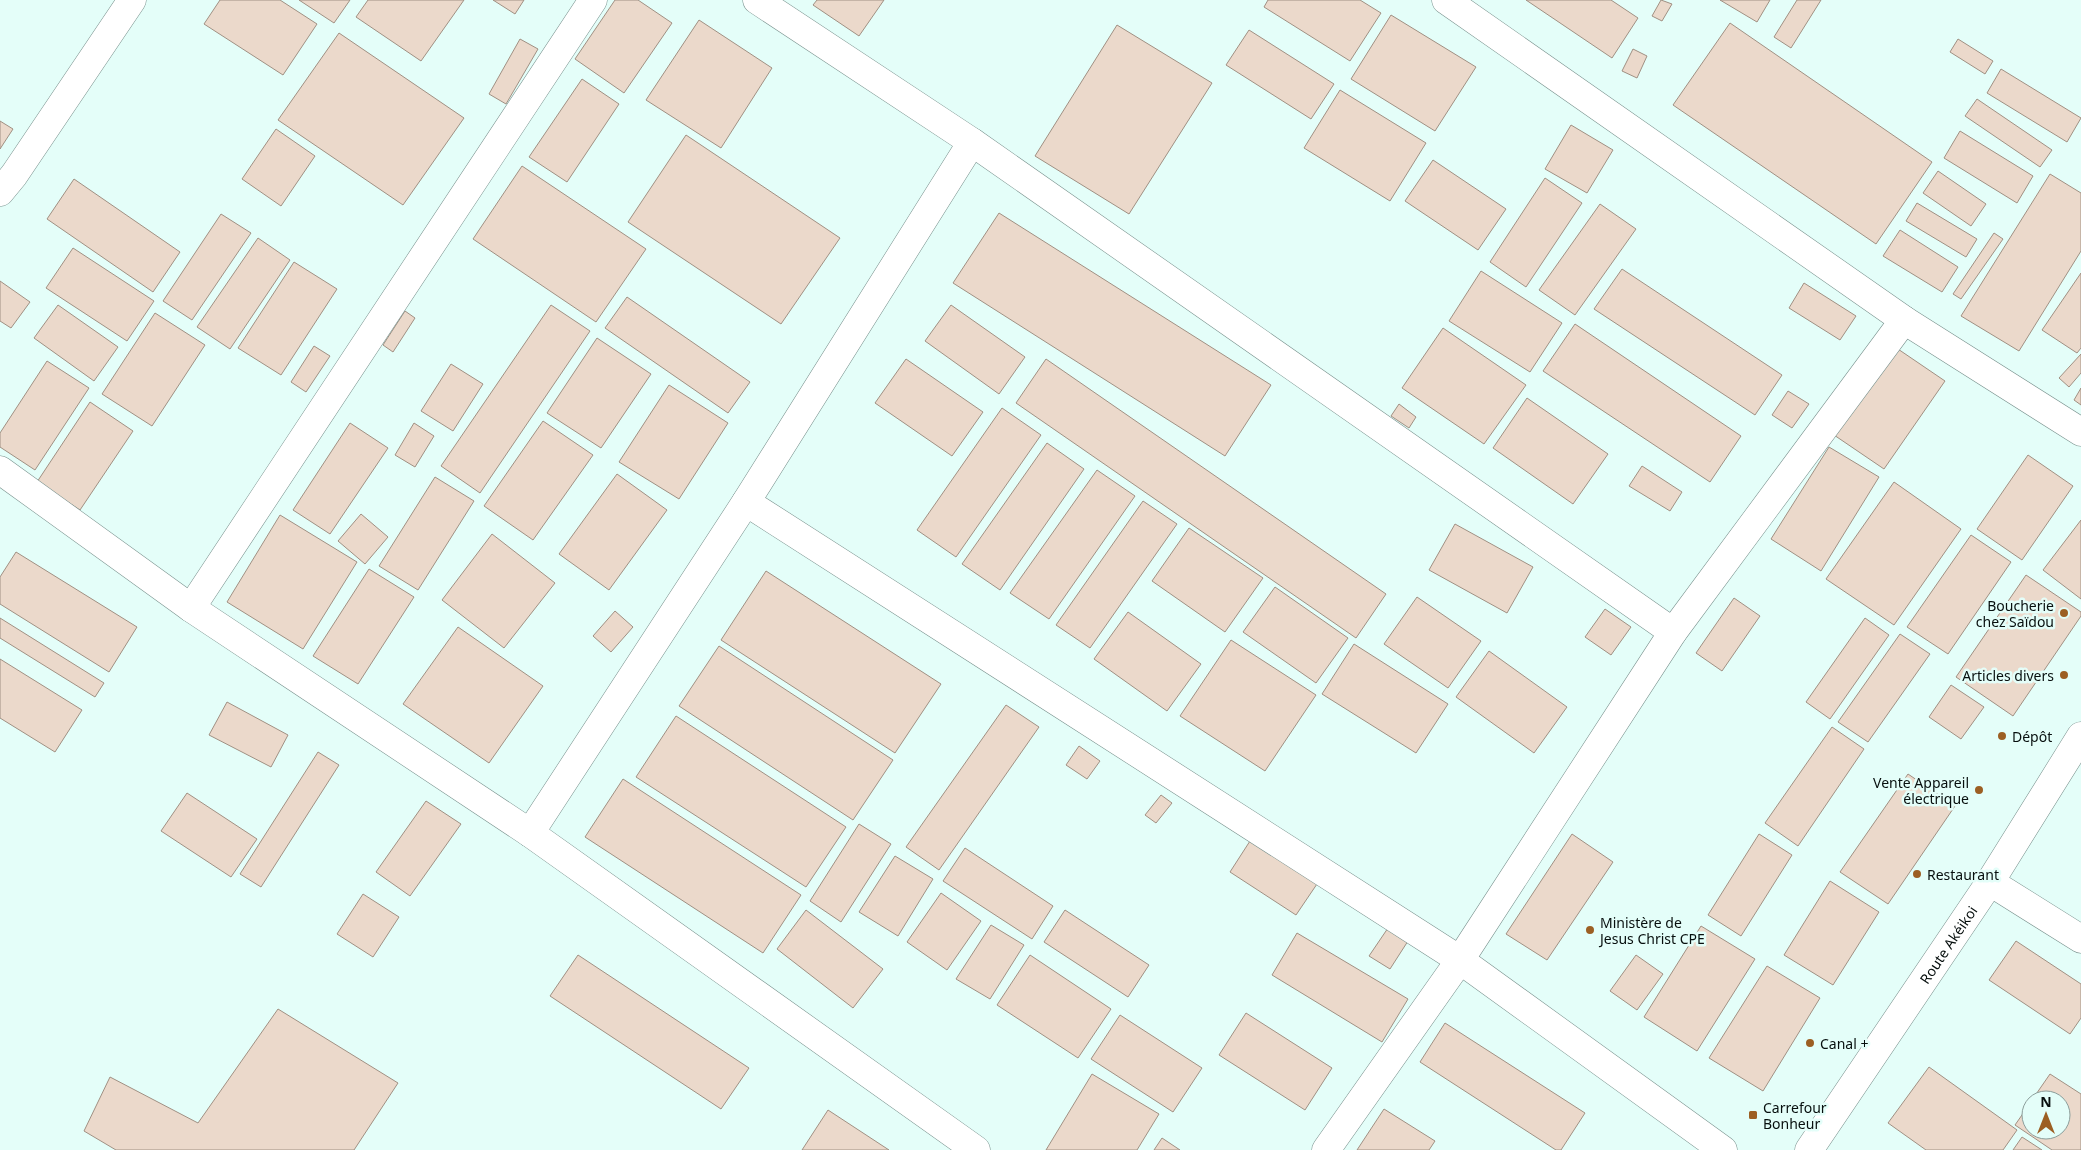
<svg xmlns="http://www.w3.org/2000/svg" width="2081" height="1150" viewBox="0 0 2081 1150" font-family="'Noto Sans',sans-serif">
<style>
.building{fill:#ebd9cb;stroke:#a09083}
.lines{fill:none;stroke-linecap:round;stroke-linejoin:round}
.minor-casing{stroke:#78908c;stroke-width:29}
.tertiary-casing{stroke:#78908c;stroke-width:29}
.minor{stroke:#fff;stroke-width:28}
.tertiary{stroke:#fff;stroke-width:28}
.poi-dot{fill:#9c5f23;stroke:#e4fef9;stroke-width:2}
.labels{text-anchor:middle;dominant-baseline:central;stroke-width:5;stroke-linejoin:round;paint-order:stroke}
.poi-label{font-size:14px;fill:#070f0e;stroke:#e4fef9;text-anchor:start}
.street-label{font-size:14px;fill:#070f0e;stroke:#e4fef9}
</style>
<rect width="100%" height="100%" fill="#e4fef9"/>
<g class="building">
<path d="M 220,0 L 280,0 L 317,24 L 283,75 L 204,24 Z"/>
<path d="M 299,0 L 350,0 L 334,23 Z"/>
<path d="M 368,0 L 464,0 L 421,61 L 356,17 Z"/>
<path d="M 493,0 L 524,0 L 515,14 Z"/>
<path d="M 615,0 L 638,0 L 672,23 L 624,93 L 575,59 Z"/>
<path d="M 817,0 L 884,0 L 859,36 L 813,5 Z"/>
<path d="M 1268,0 L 1360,0 L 1381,13 L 1350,61 L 1264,7 Z"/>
<path d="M 1526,0 L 1611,0 L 1638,18 L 1612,58 Z"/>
<path d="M 1661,0 L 1672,4 L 1662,21 L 1652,16 Z"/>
<path d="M 1720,0 L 1770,0 L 1757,22 Z"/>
<path d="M 1797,0 L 1821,0 L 1791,48 L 1774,37 Z"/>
<path d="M 1391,15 L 1476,67 L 1435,131 L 1351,79 Z"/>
<path d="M 699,20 L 772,68 L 721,148 L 646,100 Z"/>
<path d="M 1730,23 L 1932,162 L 1876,244 L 1673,105 Z"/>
<path d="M 1117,25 L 1212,83 L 1129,214 L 1035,156 Z"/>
<path d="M 1249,30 L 1334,84 L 1311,119 L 1226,65 Z"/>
<path d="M 339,33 L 464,118 L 403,205 L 278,120 Z"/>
<path d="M 520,39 L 538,49 L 506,104 L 489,94 Z"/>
<path d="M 1958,39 L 1993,61 L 1985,74 L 1950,52 Z"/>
<path d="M 1633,49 L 1647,56 L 1637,78 L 1622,71 Z"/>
<path d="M 2001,69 L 2081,118 L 2067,142 L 1987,93 Z"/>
<path d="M 582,79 L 619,104 L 567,182 L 529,157 Z"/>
<path d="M 1340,90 L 1426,143 L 1390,201 L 1304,148 Z"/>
<path d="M 1977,99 L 2052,150 L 2040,167 L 1965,116 Z"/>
<path d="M 0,121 L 13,129 L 0,149 Z"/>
<path d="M 1571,125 L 1613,150 L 1587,193 L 1545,169 Z"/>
<path d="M 276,129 L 315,156 L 281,206 L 242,179 Z"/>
<path d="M 1960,131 L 2033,176 L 2017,203 L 1944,158 Z"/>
<path d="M 686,135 L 840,238 L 781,324 L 628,222 Z"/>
<path d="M 1433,160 L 1506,209 L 1478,250 L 1405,201 Z"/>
<path d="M 522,166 L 646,249 L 596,322 L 473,239 Z"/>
<path d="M 1938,171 L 1986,204 L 1971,226 L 1923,193 Z"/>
<path d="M 2050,174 L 2081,193 L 2081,251 L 2019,351 L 1961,316 Z"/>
<path d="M 1545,178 L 1582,203 L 1526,287 L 1490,262 Z"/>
<path d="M 74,179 L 180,252 L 153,292 L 47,219 Z"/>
<path d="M 1917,203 L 1977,239 L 1966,257 L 1906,221 Z"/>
<path d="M 1600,204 L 1636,229 L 1575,315 L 1539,290 Z"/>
<path d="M 999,213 L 1271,385 L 1225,456 L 953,283 Z"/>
<path d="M 221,214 L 251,233 L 192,320 L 163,301 Z"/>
<path d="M 1900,230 L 1958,267 L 1942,292 L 1883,256 Z"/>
<path d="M 1994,233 L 2003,239 L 1961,299 L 1953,294 Z"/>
<path d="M 258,238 L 290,260 L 230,349 L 197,327 Z"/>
<path d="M 73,248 L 154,301 L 127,341 L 46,288 Z"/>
<path d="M 294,262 L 337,289 L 281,375 L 238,348 Z"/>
<path d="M 1622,269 L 1782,375 L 1755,415 L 1594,309 Z"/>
<path d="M 1481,271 L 1562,323 L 1530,372 L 1449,321 Z"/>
<path d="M 2081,273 L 2081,348 L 2077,353 L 2042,330 Z"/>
<path d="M 0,281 L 30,302 L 11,328 L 0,321 Z"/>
<path d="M 1804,283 L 1856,316 L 1840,340 L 1789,308 Z"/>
<path d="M 627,297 L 750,382 L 728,413 L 605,328 Z"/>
<path d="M 58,305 L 118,347 L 94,381 L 34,338 Z"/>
<path d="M 551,305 L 590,331 L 480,493 L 441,466 Z"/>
<path d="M 951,305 L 1025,357 L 999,394 L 925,341 Z"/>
<path d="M 405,311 L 415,318 L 393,352 L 383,345 Z"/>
<path d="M 155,313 L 205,345 L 152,426 L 102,394 Z"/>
<path d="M 1575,324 L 1741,436 L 1710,482 L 1543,371 Z"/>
<path d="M 1443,328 L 1526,385 L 1484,444 L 1402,388 Z"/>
<path d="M 597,338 L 651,374 L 601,448 L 547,413 Z"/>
<path d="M 314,346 L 330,356 L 306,392 L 291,382 Z"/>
<path d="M 1895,347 L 1945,381 L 1884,469 L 1834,435 Z"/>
<path d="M 2081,354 L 2081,373 L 2069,387 L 2059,378 Z"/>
<path d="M 906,359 L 983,412 L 952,456 L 875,403 Z"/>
<path d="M 1046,359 L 1386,594 L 1356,638 L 1016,403 Z"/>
<path d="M 47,361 L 89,388 L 35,470 L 0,447 L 0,433 Z"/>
<path d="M 451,364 L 483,384 L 453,431 L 421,411 Z"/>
<path d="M 669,385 L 728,423 L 679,499 L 619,462 Z"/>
<path d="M 2081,388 L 2081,405 L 2074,400 Z"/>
<path d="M 1788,391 L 1809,404 L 1792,428 L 1772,415 Z"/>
<path d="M 1527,398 L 1608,454 L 1573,504 L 1493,448 Z"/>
<path d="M 90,402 L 133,431 L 80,510 L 37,482 Z"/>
<path d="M 1399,404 L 1416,417 L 1409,428 L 1391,416 Z"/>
<path d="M 1002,408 L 1041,435 L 956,557 L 917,530 Z"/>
<path d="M 543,421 L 593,455 L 533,540 L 484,506 Z"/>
<path d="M 350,423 L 388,448 L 330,534 L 293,510 Z"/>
<path d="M 414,423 L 434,436 L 415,467 L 395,455 Z"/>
<path d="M 1047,443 L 1084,469 L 1000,590 L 962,564 Z"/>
<path d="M 1829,447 L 1879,477 L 1821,571 L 1771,539 Z"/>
<path d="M 2028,455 L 2073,486 L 2022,560 L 1977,529 Z"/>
<path d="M 1642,466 L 1682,492 L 1670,511 L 1629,486 Z"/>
<path d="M 1097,470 L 1135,496 L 1049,619 L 1010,593 Z"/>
<path d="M 617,474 L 667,510 L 609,590 L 559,554 Z"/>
<path d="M 435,477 L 474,501 L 418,590 L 379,566 Z"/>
<path d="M 1894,482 L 1961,529 L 1894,625 L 1826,579 Z"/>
<path d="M 1143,501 L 1177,524 L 1090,648 L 1056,625 Z"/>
<path d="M 361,514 L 388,537 L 365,564 L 338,541 Z"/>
<path d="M 280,515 L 357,562 L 303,649 L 227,602 Z"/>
<path d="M 2081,520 L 2081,599 L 2043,570 Z"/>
<path d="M 1455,524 L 1533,567 L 1507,613 L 1429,570 Z"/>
<path d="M 1189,528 L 1263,578 L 1225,632 L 1152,581 Z"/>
<path d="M 492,534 L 555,583 L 504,648 L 442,600 Z"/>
<path d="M 1971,535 L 2011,562 L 1948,654 L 1907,627 Z"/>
<path d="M 16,552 L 137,627 L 109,672 L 0,604 L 0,577 Z"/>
<path d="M 369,569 L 414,597 L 358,684 L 313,656 Z"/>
<path d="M 766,571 L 941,684 L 895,753 L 721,640 Z"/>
<path d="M 2026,575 L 2081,612 L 2081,616 L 2013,716 L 1956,677 Z"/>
<path d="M 1275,587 L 1348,638 L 1316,683 L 1243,632 Z"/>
<path d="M 1417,597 L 1481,641 L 1448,688 L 1384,644 Z"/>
<path d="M 1734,598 L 1760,616 L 1722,671 L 1696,653 Z"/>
<path d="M 1605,609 L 1631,627 L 1611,655 L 1585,637 Z"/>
<path d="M 615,611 L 633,627 L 611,652 L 593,636 Z"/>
<path d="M 1128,612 L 1201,664 L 1167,711 L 1094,659 Z"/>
<path d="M 0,618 L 104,683 L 95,697 L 0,638 Z"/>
<path d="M 1865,618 L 1889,635 L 1830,719 L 1806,702 Z"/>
<path d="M 458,627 L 543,686 L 489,763 L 403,704 Z"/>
<path d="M 1900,634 L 1930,654 L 1868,742 L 1838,722 Z"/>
<path d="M 1231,640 L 1316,695 L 1265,771 L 1180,716 Z"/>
<path d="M 1354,644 L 1448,704 L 1416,753 L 1322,694 Z"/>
<path d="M 719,646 L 893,760 L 853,820 L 679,706 Z"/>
<path d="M 1489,651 L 1567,707 L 1534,753 L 1456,697 Z"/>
<path d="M 0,659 L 82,710 L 55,752 L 0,718 Z"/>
<path d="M 1951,685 L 1984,707 L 1961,739 L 1929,717 Z"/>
<path d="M 227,702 L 288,735 L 271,767 L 209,735 Z"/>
<path d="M 1006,705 L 1039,727 L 939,870 L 906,847 Z"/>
<path d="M 676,716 L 846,827 L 806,887 L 636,777 Z"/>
<path d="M 1832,727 L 1864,749 L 1798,846 L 1765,823 Z"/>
<path d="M 1079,746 L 1100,761 L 1087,779 L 1066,765 Z"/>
<path d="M 318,752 L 339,765 L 261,887 L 240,874 Z"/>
<path d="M 1908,774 L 1955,806 L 1888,904 L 1840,872 Z"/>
<path d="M 623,779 L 801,895 L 763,953 L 585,837 Z"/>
<path d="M 187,793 L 257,839 L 231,877 L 161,831 Z"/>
<path d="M 1161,795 L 1172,803 L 1156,823 L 1145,815 Z"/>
<path d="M 426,801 L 461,824 L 410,896 L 376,872 Z"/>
<path d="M 859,824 L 891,844 L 841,922 L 810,901 Z"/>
<path d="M 1572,834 L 1613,862 L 1547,960 L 1506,934 Z"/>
<path d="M 1759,834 L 1792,855 L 1741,936 L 1708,915 Z"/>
<path d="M 1250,841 L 1317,884 L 1296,915 L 1230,872 Z"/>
<path d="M 965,848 L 1053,906 L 1032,939 L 943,881 Z"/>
<path d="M 895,856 L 933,879 L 898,936 L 859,912 Z"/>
<path d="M 1830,881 L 1879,912 L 1833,985 L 1784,955 Z"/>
<path d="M 941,893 L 981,921 L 947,970 L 907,942 Z"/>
<path d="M 363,894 L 399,917 L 373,957 L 337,934 Z"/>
<path d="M 806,910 L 883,969 L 853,1008 L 777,949 Z"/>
<path d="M 1065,910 L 1149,965 L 1128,997 L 1044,942 Z"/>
<path d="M 991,925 L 1024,945 L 990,999 L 956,979 Z"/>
<path d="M 1701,926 L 1755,959 L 1697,1051 L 1644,1017 Z"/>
<path d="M 1388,928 L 1408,941 L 1390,969 L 1369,956 Z"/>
<path d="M 1297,933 L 1408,999 L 1382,1042 L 1272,975 Z"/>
<path d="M 2016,941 L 2081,984 L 2081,1018 L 2070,1034 L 1989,980 Z"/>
<path d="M 578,955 L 749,1068 L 721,1109 L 550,996 Z"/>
<path d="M 1030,955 L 1111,1009 L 1078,1058 L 997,1005 Z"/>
<path d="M 1636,955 L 1663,974 L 1637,1010 L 1610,991 Z"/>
<path d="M 1767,966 L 1820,998 L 1763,1091 L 1709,1058 Z"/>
<path d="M 278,1009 L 398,1083 L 354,1150 L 116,1150 L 84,1131 L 110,1077 L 198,1123 Z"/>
<path d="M 1246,1013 L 1332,1068 L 1305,1110 L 1219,1055 Z"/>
<path d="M 1120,1015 L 1202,1068 L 1173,1112 L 1091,1059 Z"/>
<path d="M 1445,1023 L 1585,1113 L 1561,1150 L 1556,1150 L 1420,1062 Z"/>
<path d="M 1929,1067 L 2017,1130 L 2003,1150 L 1926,1150 L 1888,1123 Z"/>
<path d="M 1092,1074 L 1159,1114 L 1137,1150 L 1046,1150 Z"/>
<path d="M 2050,1074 L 2081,1094 L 2081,1150 L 2052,1150 L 2015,1125 L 2031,1102 L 2031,1130 L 2061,1130 L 2061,1100 L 2032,1100 Z"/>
<path d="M 1384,1109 L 1435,1141 L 1429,1150 L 1357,1150 Z"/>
<path d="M 828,1110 L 889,1150 L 802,1150 Z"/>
<path d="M 2022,1137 L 2042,1150 L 2013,1150 Z"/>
<path d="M 1162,1138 L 1180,1150 L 1154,1150 Z"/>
</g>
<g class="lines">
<defs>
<g id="minor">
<path d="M 757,0 L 972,142 L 1673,632"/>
<path d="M 1446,0 L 1904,320 L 2081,432"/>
<path d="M 0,192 L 14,175 L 132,0"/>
<path d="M 0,470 L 191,608 L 530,833 L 976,1150"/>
<path d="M 746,502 L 1460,960 L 1723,1150"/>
<path d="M 191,608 L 593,0"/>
<path d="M 530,833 L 746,502 L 972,142"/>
<path d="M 1990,882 L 2081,939"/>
<path d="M 1326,1150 L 1460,960 L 1673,632 L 1904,320"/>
</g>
<g id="tertiary">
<path id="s1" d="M 1809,1150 L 1990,882 L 2081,736"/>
</g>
</defs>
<use href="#minor" class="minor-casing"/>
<use href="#tertiary" class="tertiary-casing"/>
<use href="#minor" class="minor"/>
<use href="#tertiary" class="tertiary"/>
</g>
<g class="poi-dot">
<circle cx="2064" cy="613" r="5"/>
<circle cx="2064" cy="675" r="5"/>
<circle cx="2002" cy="736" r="5"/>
<circle cx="1979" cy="790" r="5"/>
<circle cx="1917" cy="874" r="5"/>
<circle cx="1590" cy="930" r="5"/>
<circle cx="1810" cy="1043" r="5"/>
<rect x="1748" y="1110" width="10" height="10" rx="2.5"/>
</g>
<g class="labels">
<g class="poi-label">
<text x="2054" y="605" text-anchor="end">Boucherie<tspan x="2054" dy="16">chez Saïdou</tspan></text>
<text x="2054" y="675" text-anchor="end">Articles divers</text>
<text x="2012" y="736">Dépôt</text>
<text x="1969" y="782" text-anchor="end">Vente Appareil<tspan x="1969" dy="16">électrique</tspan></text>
<text x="1927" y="874">Restaurant</text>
<text x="1600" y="922">Ministère de<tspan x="1600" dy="16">Jesus Christ CPE</tspan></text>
<text x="1820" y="1043">Canal +</text>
<text x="1763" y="1107">Carrefour<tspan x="1763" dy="16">Bonheur</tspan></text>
</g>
<g class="street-label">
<text stroke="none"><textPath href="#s1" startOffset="248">Route Akéikoi</textPath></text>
</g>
</g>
<g transform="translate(2046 1115)"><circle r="24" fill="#e4fef9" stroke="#8c9e9b"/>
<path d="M0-4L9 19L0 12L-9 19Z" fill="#9c5f23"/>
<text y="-8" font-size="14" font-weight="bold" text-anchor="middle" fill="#070f0e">N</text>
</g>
</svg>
